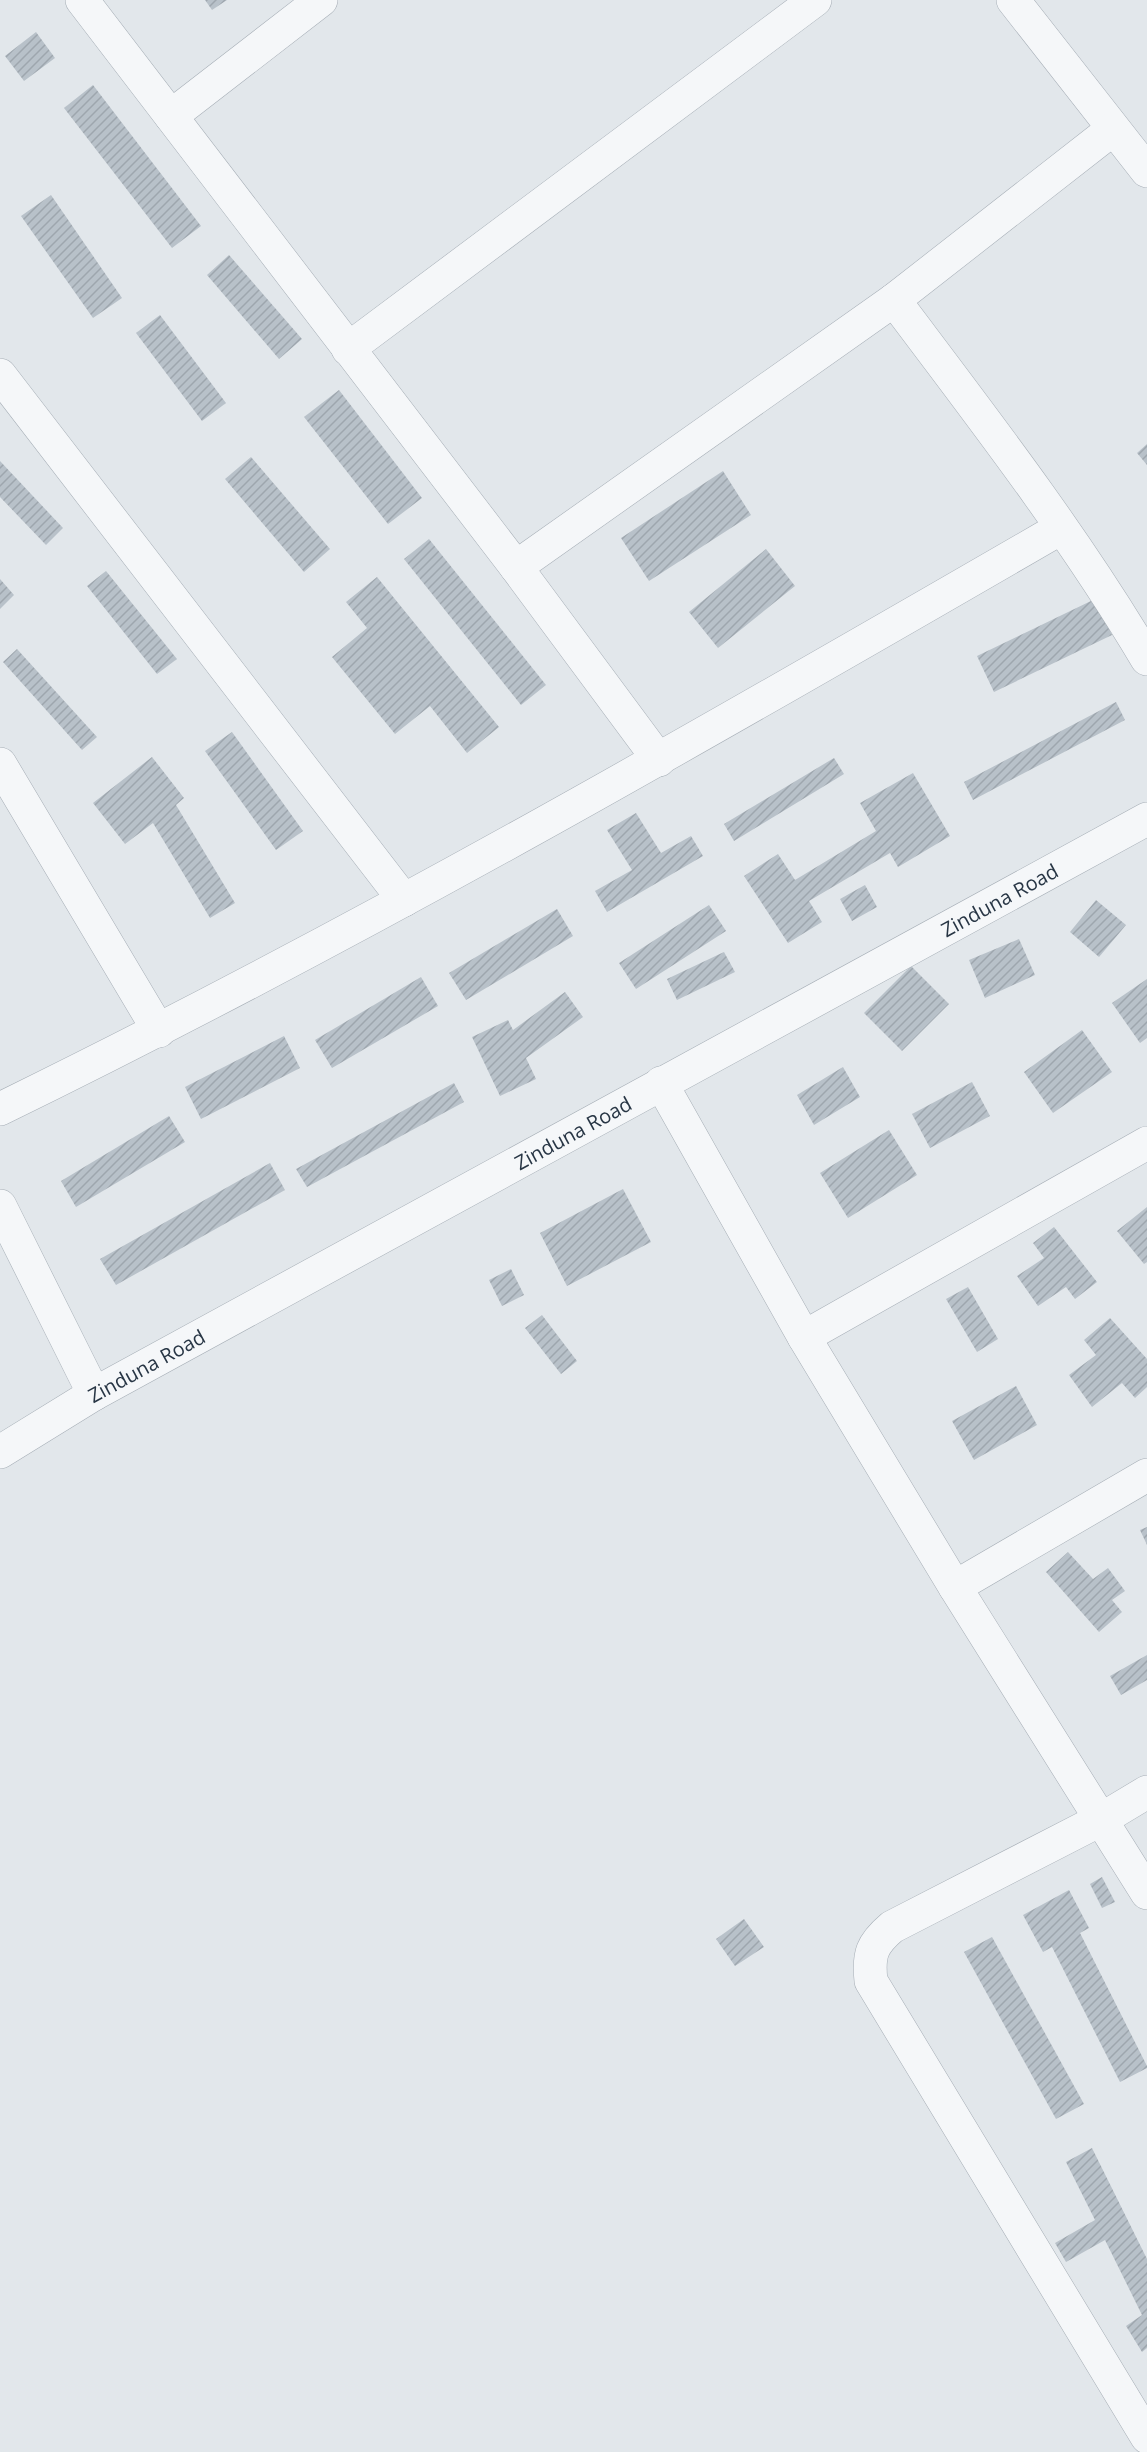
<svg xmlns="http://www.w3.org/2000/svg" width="1147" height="2452" viewBox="0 0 1147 2452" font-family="'Open Sans',sans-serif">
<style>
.building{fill:url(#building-hatch)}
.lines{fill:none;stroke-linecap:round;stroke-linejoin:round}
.minor-casing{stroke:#a6aeb6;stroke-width:34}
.minor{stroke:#f5f7f9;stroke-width:33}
.labels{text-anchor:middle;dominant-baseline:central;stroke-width:4.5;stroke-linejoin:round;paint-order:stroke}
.street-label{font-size:20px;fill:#283645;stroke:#f2f5f8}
</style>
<defs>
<pattern id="building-hatch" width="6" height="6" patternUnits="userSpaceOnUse" patternTransform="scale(1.5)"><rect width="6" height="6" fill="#b8c1c9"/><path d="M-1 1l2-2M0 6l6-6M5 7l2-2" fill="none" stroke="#9ea6ae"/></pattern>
</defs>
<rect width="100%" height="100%" fill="#e2e7eb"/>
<g class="building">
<path d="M 205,0 L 227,0 L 212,10 Z"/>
<path d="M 36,32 L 55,58 L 24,81 L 5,56 Z"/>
<path d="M 93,85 L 201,226 L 172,248 L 64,108 Z"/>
<path d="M 51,195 L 122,298 L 93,318 L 21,216 Z"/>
<path d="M 229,255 L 302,339 L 279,359 L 207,275 Z"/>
<path d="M 160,315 L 226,403 L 202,421 L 136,333 Z"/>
<path d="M 339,390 L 422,498 L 388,524 L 304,417 Z"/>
<path d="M 1147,444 L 1147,465 L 1137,453 Z"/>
<path d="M 251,457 L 330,549 L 304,572 L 225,479 Z"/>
<path d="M 0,461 L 63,528 L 46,545 L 0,497 Z"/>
<path d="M 723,471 L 751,515 L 649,581 L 621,538 Z"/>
<path d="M 429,539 L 546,685 L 521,705 L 404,559 Z"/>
<path d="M 766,549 L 795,586 L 718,648 L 689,612 Z"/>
<path d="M 106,571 L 177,659 L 157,674 L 87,586 Z"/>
<path d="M 377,577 L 499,727 L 467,753 L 430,706 L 395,734 L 332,657 L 367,628 L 346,602 Z"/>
<path d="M 0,579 L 14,595 L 0,609 Z"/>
<path d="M 1095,599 L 1112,635 L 994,692 L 977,656 Z"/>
<path d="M 17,649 L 97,737 L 82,750 L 3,662 Z"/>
<path d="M 1116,702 L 1125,720 L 973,800 L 964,782 Z"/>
<path d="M 232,732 L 303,831 L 276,850 L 205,751 Z"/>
<path d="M 152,757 L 184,798 L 176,805 L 235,903 L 210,918 L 153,823 L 125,844 L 93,803 Z"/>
<path d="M 834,758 L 844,774 L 734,841 L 724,824 Z"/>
<path d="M 913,773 L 950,836 L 898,867 L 890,853 L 809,901 L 822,922 L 788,943 L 744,876 L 778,854 L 795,880 L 876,831 L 860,803 Z"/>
<path d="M 636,813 L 661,853 L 691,836 L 703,856 L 607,912 L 595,891 L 632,870 L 607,830 Z"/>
<path d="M 865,885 L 877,907 L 852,921 L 840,899 Z"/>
<path d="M 1096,900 L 1126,925 L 1099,957 L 1070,932 Z"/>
<path d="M 709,905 L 726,931 L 636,989 L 619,963 Z"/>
<path d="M 557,909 L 573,936 L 466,1000 L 449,973 Z"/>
<path d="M 1019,939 L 1035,975 L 985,998 L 969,960 Z"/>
<path d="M 724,952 L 735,972 L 677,1000 L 667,979 Z"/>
<path d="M 911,966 L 949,1004 L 902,1051 L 864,1013 Z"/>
<path d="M 421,977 L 438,1006 L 332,1068 L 315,1040 Z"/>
<path d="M 1147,979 L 1147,1038 L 1140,1043 L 1112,1003 Z"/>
<path d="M 565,992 L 583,1017 L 526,1058 L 536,1079 L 500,1096 L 472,1037 L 508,1020 L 513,1030 Z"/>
<path d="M 1082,1030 L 1112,1072 L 1053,1113 L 1024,1072 Z"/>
<path d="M 284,1036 L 300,1068 L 201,1119 L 185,1087 Z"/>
<path d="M 843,1067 L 860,1097 L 814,1125 L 797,1095 Z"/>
<path d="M 972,1082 L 990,1116 L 930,1148 L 912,1114 Z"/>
<path d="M 454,1083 L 464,1102 L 307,1187 L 296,1169 Z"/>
<path d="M 169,1116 L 185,1142 L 76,1207 L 61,1181 Z"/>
<path d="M 889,1130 L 917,1175 L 848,1218 L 820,1173 Z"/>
<path d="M 270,1163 L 285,1190 L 116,1285 L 100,1259 Z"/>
<path d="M 623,1189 L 651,1242 L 567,1286 L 540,1233 Z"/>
<path d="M 1147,1207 L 1147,1262 L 1144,1264 L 1117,1231 Z"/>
<path d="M 1054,1227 L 1097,1282 L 1075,1299 L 1066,1287 L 1038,1306 L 1017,1276 L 1044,1258 L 1033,1243 Z"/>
<path d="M 511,1269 L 524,1295 L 502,1306 L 489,1280 Z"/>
<path d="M 968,1287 L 998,1339 L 977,1352 L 946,1299 Z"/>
<path d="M 542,1315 L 577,1361 L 561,1374 L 525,1328 Z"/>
<path d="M 1110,1318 L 1147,1359 L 1147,1387 L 1135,1398 L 1122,1383 L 1092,1407 L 1069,1375 L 1096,1355 L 1084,1340 Z"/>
<path d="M 1016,1386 L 1037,1425 L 974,1460 L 952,1421 Z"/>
<path d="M 1147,1527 L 1147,1545 L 1140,1530 Z"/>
<path d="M 1068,1552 L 1093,1579 L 1108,1568 L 1125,1591 L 1112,1600 L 1122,1612 L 1099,1632 L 1046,1572 Z"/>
<path d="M 1147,1655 L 1147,1680 L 1121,1695 L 1110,1676 Z"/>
<path d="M 1102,1877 L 1115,1902 L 1102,1908 L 1090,1884 Z"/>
<path d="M 1069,1890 L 1089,1928 L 1080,1933 L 1147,2066 L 1147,2068 L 1120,2082 L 1052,1947 L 1043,1952 L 1023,1915 Z"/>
<path d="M 744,1919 L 764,1947 L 735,1966 L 716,1939 Z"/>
<path d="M 992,1937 L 1084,2104 L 1056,2119 L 964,1952 Z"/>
<path d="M 1092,2148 L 1147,2259 L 1147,2348 L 1142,2352 L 1126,2326 L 1142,2315 L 1105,2240 L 1066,2262 L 1055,2243 L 1095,2220 L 1066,2162 Z"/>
</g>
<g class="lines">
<defs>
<g id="minor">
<path d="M 82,0 L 516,567 L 659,760"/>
<path d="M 1013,0 L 1147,171"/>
<path d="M 171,116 L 321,0"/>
<path d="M 894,300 C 982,417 1072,533 1147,659"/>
<path d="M 348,349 L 815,0"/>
<path d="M 0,375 L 404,900"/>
<path d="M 516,567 L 894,300 L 1113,129"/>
<path d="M 0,764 L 159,1031"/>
<path d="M 661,1083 L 804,1337 L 955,1587 L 1147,1893"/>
<path d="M 0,1109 C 362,932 712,730 1061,528"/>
<path d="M 0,1206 L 94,1394"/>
<path d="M 804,1337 L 1147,1143"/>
<path id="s1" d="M 0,1452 L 94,1394 L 1147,819"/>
<path d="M 955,1587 L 1147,1475"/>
<path d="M 1147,1792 L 1102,1819 L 892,1927 C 872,1944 868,1954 871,1981 L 1147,2437"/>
</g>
</defs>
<use href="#minor" class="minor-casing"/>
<use href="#minor" class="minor"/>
</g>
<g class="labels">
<g class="street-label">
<text stroke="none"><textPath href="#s1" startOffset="1142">Zinduna Road</textPath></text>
<text stroke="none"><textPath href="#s1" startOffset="656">Zinduna Road</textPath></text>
<text stroke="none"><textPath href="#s1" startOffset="170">Zinduna Road</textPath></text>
</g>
</g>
</svg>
